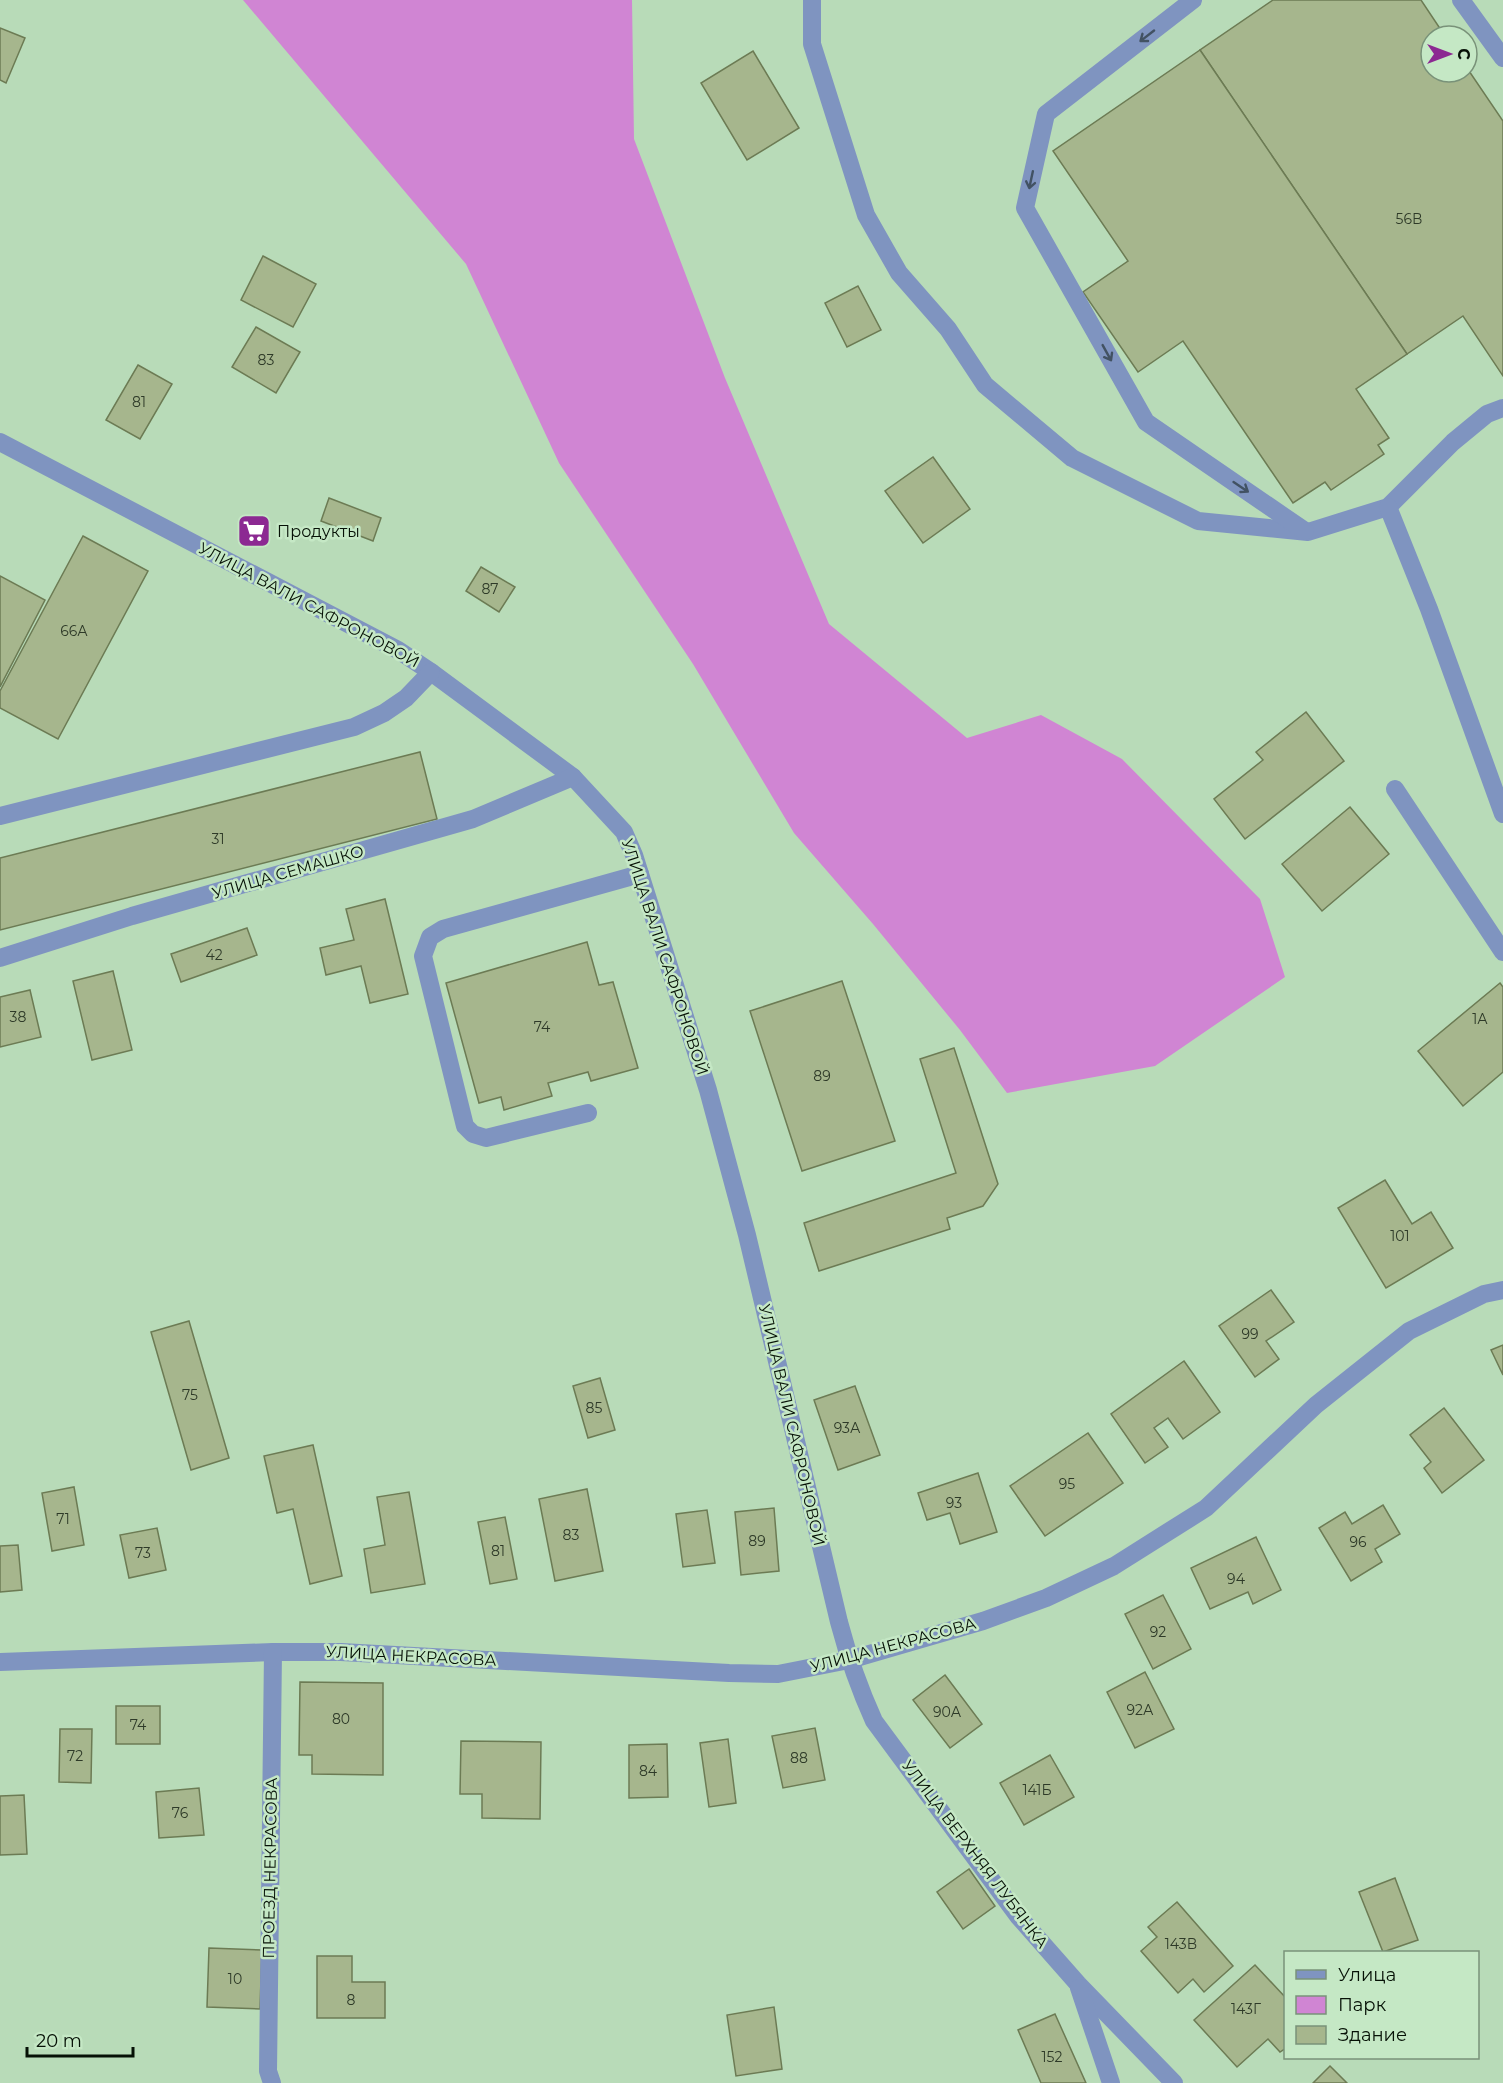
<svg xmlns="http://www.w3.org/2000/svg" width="1503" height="2083" viewBox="0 0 1503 2083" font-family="Montserrat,sans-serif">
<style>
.green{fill:#d085d3}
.building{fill:#a6b68d;stroke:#6c7b54;stroke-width:1.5}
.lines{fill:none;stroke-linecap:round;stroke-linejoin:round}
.minor{stroke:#7f94c0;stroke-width:18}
.oneway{stroke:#425263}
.labels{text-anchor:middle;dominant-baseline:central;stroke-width:5;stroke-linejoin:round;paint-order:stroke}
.number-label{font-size:14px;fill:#2e3a28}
.poi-label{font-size:16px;fill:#061106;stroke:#c5e8c5;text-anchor:start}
.street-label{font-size:16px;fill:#061106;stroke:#c5e8c5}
</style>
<rect width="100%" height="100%" fill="#b8dbb8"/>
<path class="green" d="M 243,0 L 632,0 L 634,139 L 725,378 L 829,624 L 967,738 L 1041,715 L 1122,759 L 1260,899 L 1285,977 L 1155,1066 L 1007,1093 L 960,1030 L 873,924 L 794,833 L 693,664 L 559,463 L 466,264 Z"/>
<g class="building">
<path d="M 1273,0 L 1421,0 L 1445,36 L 1431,36 L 1431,72 L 1467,72 L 1467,68 L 1503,121 L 1503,376 L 1463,316 L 1407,354 L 1200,50 Z"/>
<path d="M 0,28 L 25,38 L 6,83 L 0,80 Z"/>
<path d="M 1200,50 L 1407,354 L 1356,389 L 1389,438 L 1378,445 L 1384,454 L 1331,490 L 1325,482 L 1293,503 L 1183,341 L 1138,372 L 1083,292 L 1128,261 L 1053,151 Z"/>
<path d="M 753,51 L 799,128 L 747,160 L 701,83 Z"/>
<path d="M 263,256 L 316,284 L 293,327 L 241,300 Z"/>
<path d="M 858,286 L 881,330 L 847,347 L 825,303 Z"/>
<path d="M 256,327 L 300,352 L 276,393 L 232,367 Z"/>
<path d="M 138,365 L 172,384 L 140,439 L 106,420 Z"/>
<path d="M 933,457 L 970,509 L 923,543 L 885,491 Z"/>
<path d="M 329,498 L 381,518 L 373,541 L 321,521 Z"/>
<path d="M 83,536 L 148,571 L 58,739 L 0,708 L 0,691 Z"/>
<path d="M 481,567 L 515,587 L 499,612 L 466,591 Z"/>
<path d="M 0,576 L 45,600 L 0,687 Z"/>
<path d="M 1306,712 L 1344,761 L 1245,839 L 1214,799 L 1263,760 L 1256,752 Z"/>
<path d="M 420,752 L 437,819 L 0,930 L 0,858 Z"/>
<path d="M 1350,807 L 1389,854 L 1322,911 L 1282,864 Z"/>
<path d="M 385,899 L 408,994 L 370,1003 L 361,966 L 326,975 L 320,948 L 354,940 L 346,909 Z"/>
<path d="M 247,928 L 257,955 L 181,982 L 171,954 Z"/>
<path d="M 587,942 L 599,985 L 613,982 L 638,1068 L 591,1081 L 588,1072 L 548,1083 L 552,1096 L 504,1110 L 501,1097 L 479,1103 L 446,983 Z"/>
<path d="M 113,971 L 132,1050 L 92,1060 L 73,981 Z"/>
<path d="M 842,981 L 895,1141 L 802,1171 L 750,1011 Z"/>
<path d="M 1500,983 L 1503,987 L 1503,1072 L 1463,1106 L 1418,1051 Z"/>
<path d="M 30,990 L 41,1037 L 0,1047 L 0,997 Z"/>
<path d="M 954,1048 L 998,1184 L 983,1206 L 947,1218 L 950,1229 L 819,1271 L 804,1223 L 956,1173 L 920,1059 Z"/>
<path d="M 1385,1180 L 1412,1224 L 1431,1212 L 1453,1248 L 1386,1288 L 1338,1208 Z"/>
<path d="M 1271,1290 L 1294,1322 L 1266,1341 L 1279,1359 L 1255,1377 L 1219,1326 Z"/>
<path d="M 189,1321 L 229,1458 L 191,1470 L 151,1332 Z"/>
<path d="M 1503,1345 L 1503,1375 L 1491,1350 Z"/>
<path d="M 1184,1361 L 1220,1412 L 1183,1439 L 1168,1418 L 1154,1428 L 1168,1447 L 1145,1463 L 1111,1414 Z"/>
<path d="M 600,1378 L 615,1430 L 588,1438 L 573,1386 Z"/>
<path d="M 855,1386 L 880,1455 L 838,1470 L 814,1400 Z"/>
<path d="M 1444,1408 L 1484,1460 L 1442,1493 L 1424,1468 L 1431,1462 L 1410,1435 Z"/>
<path d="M 1088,1433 L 1123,1483 L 1045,1536 L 1010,1486 Z"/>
<path d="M 313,1445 L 342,1576 L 310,1584 L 293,1509 L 277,1513 L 264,1456 Z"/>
<path d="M 978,1473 L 997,1532 L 960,1544 L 950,1513 L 927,1520 L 918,1493 Z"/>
<path d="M 74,1487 L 84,1545 L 52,1551 L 42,1493 Z"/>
<path d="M 587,1489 L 603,1571 L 555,1581 L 539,1499 Z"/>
<path d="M 409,1492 L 425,1584 L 371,1593 L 364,1549 L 385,1545 L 377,1497 Z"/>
<path d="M 1383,1505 L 1400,1534 L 1375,1549 L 1382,1562 L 1351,1581 L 1319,1528 L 1345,1512 L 1352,1524 Z"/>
<path d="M 774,1508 L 779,1571 L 741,1575 L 735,1512 Z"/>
<path d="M 707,1510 L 715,1563 L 683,1567 L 676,1514 Z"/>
<path d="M 505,1517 L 517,1579 L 490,1584 L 478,1522 Z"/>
<path d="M 157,1528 L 166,1570 L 129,1578 L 120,1535 Z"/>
<path d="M 1256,1537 L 1281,1590 L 1253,1604 L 1248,1592 L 1210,1609 L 1191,1568 Z"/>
<path d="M 18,1545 L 22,1590 L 0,1592 L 0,1546 Z"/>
<path d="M 1163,1595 L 1191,1649 L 1153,1669 L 1125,1614 Z"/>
<path d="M 1145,1672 L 1174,1729 L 1135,1748 L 1107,1692 Z"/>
<path d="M 945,1675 L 982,1724 L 950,1748 L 913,1700 Z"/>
<path d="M 300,1682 L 383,1683 L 383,1775 L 312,1774 L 312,1755 L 299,1755 Z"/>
<rect x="116" y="1706" width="44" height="38"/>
<path d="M 815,1728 L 825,1780 L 783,1788 L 772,1736 Z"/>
<path d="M 60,1729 L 92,1729 L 91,1783 L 59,1782 Z"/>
<path d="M 728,1739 L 736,1803 L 709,1807 L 700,1743 Z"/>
<path d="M 461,1741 L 541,1742 L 540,1819 L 482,1818 L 482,1794 L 460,1794 Z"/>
<path d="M 667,1744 L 668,1797 L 629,1798 L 629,1745 Z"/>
<path d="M 1050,1755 L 1074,1797 L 1024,1825 L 1000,1783 Z"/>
<path d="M 199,1788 L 204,1835 L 159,1838 L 156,1792 Z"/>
<path d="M 24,1795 L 27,1854 L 0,1855 L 0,1796 Z"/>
<path d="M 969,1869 L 995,1906 L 963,1929 L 937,1892 Z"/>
<path d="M 1395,1878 L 1418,1940 L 1383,1952 L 1359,1892 Z"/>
<path d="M 1177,1902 L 1233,1966 L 1204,1992 L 1193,1979 L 1178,1993 L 1141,1951 L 1157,1937 L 1148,1927 Z"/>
<path d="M 209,1948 L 262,1950 L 260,2009 L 207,2007 Z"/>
<path d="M 317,1956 L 352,1956 L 352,1982 L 385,1982 L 385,2018 L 317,2018 Z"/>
<path d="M 1255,1965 L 1286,1998 L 1286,2048 L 1280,2052 L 1268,2039 L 1237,2067 L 1194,2020 Z"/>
<path d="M 774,2007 L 782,2069 L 736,2076 L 727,2015 Z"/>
<path d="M 1055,2014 L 1086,2083 L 1041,2083 L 1018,2030 Z"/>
<path d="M 1330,2066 L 1347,2083 L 1313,2083 Z"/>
</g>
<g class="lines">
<g class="minor">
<path d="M 812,0 L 812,44 L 866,215 L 899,273 L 948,329 L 985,385 L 1072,458 L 1198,521 L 1308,532 L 1388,507 L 1453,442 L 1487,414 L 1503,408"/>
<path d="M 1193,0 L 1046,114 L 1025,208 L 1146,422 L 1305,531"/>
<path d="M 1461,0 L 1503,58"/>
<path d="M 0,442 L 398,650 L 431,672 L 573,777 L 624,832 L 634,855 L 708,1090 L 747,1235 L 839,1622 C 848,1656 859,1688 874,1721 L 1018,1916 L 1078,1984 L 1174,2083"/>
<path d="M 1388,507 L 1429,609 L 1503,814"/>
<path d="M 1395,789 L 1503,952"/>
<path d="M 0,816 L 354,727 L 384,713 L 406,698 L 431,672"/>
<path d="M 0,958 L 132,916 L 473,819 L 573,777"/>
<path d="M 588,1113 L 486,1138 L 473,1134 L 465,1126 L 423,956 L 430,937 L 443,929 L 640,874"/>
<path d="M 0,1662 L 273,1652 L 341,1652 L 729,1673 L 778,1674 L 849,1660 L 983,1621 L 1046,1598 L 1114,1566 L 1206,1508 L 1316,1405 L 1409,1331 L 1484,1294 L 1503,1290"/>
<path d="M 1079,1988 L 1111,2083"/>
<path d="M 272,2083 L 268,2071 L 273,1652"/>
</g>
</g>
<defs><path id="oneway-shaft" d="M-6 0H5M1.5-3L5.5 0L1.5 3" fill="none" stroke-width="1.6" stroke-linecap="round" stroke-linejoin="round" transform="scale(1.5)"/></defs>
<g class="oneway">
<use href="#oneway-shaft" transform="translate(1147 36) rotate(142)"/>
<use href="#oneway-shaft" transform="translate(1031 180) rotate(102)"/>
<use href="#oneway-shaft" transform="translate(1107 353) rotate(61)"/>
<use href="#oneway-shaft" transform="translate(1241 487) rotate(34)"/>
</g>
<defs>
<symbol id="supermarket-square" viewBox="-11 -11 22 22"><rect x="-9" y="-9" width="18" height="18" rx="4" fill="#8c2992" stroke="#c5e8c5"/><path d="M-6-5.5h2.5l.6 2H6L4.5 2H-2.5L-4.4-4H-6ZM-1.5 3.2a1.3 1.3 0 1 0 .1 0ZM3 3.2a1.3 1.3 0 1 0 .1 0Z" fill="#fff"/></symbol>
</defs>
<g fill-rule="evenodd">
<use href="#supermarket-square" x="235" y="512" width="38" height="38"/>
</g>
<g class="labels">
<g class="number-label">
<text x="1409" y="219">56В</text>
<text x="266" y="360">83</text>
<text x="139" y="402">81</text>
<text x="490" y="589">87</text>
<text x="74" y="631">66А</text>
<text x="218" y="839">31</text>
<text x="214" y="955">42</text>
<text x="18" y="1017">38</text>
<text x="1480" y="1019">1А</text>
<text x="542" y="1027">74</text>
<text x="822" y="1076">89</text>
<text x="1400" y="1236">101</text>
<text x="1250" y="1334">99</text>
<text x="190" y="1395">75</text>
<text x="594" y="1408">85</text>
<text x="847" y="1428">93А</text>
<text x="1067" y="1484">95</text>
<text x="954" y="1503">93</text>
<text x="63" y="1519">71</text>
<text x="571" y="1535">83</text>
<text x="757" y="1541">89</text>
<text x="1358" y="1542">96</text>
<text x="498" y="1551">81</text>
<text x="143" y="1553">73</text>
<text x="1236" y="1579">94</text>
<text x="1158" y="1632">92</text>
<text x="1140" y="1710">92А</text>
<text x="947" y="1712">90А</text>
<text x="341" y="1719">80</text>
<text x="138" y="1725">74</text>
<text x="75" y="1756">72</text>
<text x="799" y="1758">88</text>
<text x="648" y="1771">84</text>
<text x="1037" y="1790">141Б</text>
<text x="180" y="1813">76</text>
<text x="1181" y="1944">143В</text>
<text x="235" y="1979">10</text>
<text x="351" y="2000">8</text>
<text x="1246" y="2009">143Г</text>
<text x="1052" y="2057">152</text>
</g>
<g class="poi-label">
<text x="277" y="531">Продукты</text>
</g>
<g class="street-label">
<text transform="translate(309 605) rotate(28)">УЛИЦА ВАЛИ САФРОНОВОЙ</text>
<text transform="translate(288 872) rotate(-16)">УЛИЦА СЕМАШКО</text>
<text transform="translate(665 957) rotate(72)">УЛИЦА ВАЛИ САФРОНОВОЙ</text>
<text transform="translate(792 1425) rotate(77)">УЛИЦА ВАЛИ САФРОНОВОЙ</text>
<text transform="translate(893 1645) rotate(-15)">УЛИЦА НЕКРАСОВА</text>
<text transform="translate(411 1656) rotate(3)">УЛИЦА НЕКРАСОВА</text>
<text transform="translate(975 1854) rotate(53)">УЛИЦА ВЕРХНЯЯ ЛУБЯНКА</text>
<text transform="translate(270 1868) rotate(-89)">ПРОЕЗД НЕКРАСОВА</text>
</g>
</g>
<rect x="1284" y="1951" width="195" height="108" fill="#c5e8c5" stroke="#799279" stroke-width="1.5"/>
<rect x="1296" y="1970" width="30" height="9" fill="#7f94c0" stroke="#799279" stroke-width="1.5"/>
<text x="1338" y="1981" font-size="18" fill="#061106">Улица</text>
<rect x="1296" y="1996" width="30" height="18" fill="#d085d3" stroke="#799279" stroke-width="1.5"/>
<text x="1338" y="2011" font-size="18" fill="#061106">Парк</text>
<rect x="1296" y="2026" width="30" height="18" fill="#a6b68d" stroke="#799279" stroke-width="1.5"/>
<text x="1338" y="2041" font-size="18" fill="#061106">Здание</text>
<g transform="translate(1449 54) rotate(90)"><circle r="28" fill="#c5e8c5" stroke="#799279" stroke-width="1.5"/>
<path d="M0-4.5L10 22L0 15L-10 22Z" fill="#8c2992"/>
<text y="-9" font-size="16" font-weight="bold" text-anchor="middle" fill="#061106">С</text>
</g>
<path d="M27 2047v9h106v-9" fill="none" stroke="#061106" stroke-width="3"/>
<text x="36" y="2047" font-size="18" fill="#061106" stroke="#c5e8c5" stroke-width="4.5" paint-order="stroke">20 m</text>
</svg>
